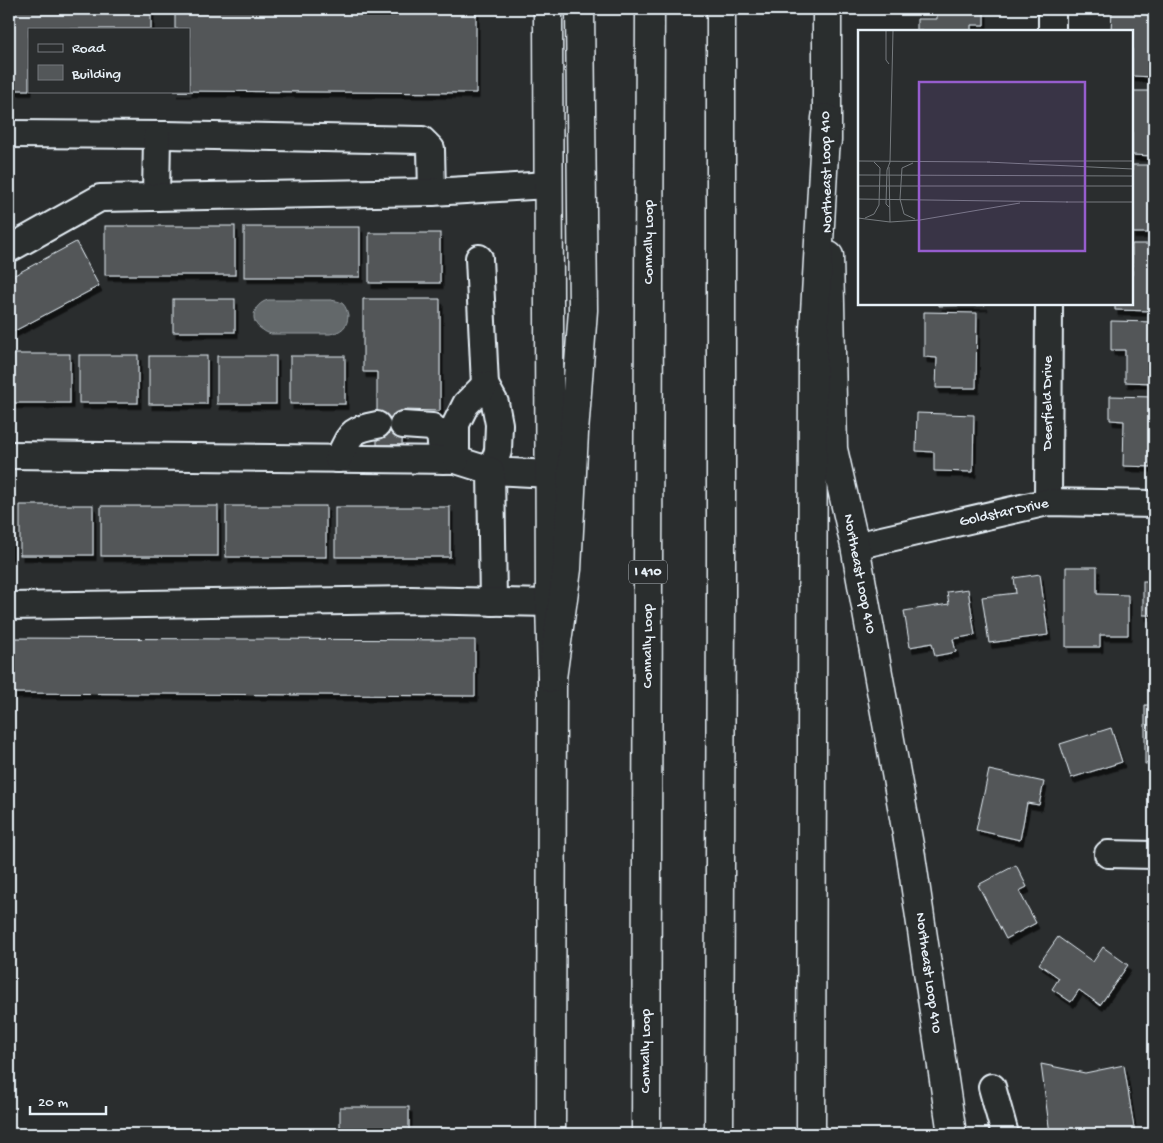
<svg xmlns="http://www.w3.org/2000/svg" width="1163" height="1143" viewBox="0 0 1163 1143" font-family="'Gochi Hand',sans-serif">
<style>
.water{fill:#63686b;stroke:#989fa3}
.building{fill:#535759;stroke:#e8f1f8;filter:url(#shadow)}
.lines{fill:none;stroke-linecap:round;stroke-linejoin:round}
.minor-casing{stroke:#e8f1f8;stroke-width:30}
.major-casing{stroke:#e8f1f8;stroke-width:31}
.highway-casing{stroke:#e8f1f8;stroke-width:31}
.minor{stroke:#2a2d2e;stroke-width:26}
.major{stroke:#2a2d2e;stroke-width:28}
.highway{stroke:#2a2d2e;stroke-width:28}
.labels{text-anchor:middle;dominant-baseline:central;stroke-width:4;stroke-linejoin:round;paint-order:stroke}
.shield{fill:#2a2d2e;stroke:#afb6bb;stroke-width:1}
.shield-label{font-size:14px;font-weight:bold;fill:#e8f1f8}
.street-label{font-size:15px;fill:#e8f1f8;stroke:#2a2d2e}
.inset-road{fill:none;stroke:#767b7f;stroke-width:1}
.view{fill:#965dcd;fill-opacity:0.15;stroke:#965dcd;stroke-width:2.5}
.inset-edge{fill:none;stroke:#e8f1f8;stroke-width:2.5}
</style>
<defs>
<filter id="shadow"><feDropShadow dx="3" dy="5.5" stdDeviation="0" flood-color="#0009"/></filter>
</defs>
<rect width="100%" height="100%" fill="#2a2d2e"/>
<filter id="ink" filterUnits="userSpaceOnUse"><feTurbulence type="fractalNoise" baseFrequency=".02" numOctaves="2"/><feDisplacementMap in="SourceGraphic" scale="10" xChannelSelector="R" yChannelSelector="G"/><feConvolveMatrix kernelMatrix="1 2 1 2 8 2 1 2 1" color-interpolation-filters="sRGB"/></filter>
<g filter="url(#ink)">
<path class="water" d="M 268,300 L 331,300 C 335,301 340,301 343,304 C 346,307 347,311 348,315 C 348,327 341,332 330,334 L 271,334 C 268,333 265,332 263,330 C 248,322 253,304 268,300 Z"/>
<g class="building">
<path d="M 9,9 L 151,9 L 151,29 L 29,29 L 29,90 L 9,90 Z"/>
<path d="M 175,9 L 476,9 L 476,93 L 174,91 L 189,91 L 189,29 L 175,29 Z"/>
<path d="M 937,9 L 984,9 L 984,25 L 971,25 L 971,31 L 917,31 L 917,19 L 937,19 Z"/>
<path d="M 1112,9 L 1154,9 L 1154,77 L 1132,76 L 1132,31 L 1111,31 Z"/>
<path d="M 1132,91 L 1154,91 L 1154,156 L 1132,155 Z"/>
<rect x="1132" y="165" width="22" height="68"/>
<rect x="105" y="226" width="130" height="49"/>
<rect x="244" y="227" width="116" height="50"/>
<rect x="369" y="233" width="71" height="50"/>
<path d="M 76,242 L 99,286 L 9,334 L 9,278 Z"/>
<path d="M 1132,244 L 1150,244 L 1150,257 L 1154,257 L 1154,311 L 1115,310 L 1115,304 L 1132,304 Z"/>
<rect x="173" y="299" width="62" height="33"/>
<path d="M 363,299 L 440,299 L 440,411 L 403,410 L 402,445 L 377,445 L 377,372 L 363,372 Z"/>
<path d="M 939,304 L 985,304 L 985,305 L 939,306 Z"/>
<path d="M 924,312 L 977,313 L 976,388 L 936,388 L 937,358 L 924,357 Z"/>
<path d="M 1111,321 L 1154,322 L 1154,383 L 1125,382 L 1125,350 L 1111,350 Z"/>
<rect x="9" y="354" width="61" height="49"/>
<rect x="79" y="355" width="59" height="48"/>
<rect x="149" y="356" width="58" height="48"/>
<rect x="217" y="356" width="59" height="48"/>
<rect x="290" y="356" width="55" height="48"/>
<path d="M 1110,396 L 1154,397 L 1154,467 L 1123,466 L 1124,421 L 1110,420 Z"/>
<path d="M 917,413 L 974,415 L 973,472 L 934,471 L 934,452 L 916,451 Z"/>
<rect x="9" y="505" width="1" height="49"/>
<rect x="20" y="505" width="73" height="50"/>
<rect x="101" y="506" width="117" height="50"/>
<rect x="226" y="506" width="100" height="51"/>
<rect x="335" y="507" width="115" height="50"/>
<path d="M 1066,567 L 1097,567 L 1097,594 L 1128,595 L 1128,635 L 1100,635 L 1100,647 L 1066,647 Z"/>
<path d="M 1040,574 L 1048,635 L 989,643 L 982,597 L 1016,593 L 1014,578 Z"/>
<rect x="1143" y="581" width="11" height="34"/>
<path d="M 968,589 L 975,635 L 953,639 L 956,652 L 935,656 L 932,643 L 910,647 L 904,611 L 949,604 L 947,592 Z"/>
<path d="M 9,638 L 475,640 L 475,696 L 9,693 Z"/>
<path d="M 1145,705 L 1154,705 L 1154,763 L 1145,764 Z"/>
<path d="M 1111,728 L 1122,762 L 1071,778 L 1060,744 Z"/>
<path d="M 989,770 L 1044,782 L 1039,805 L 1027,803 L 1020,840 L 976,830 Z"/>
<path d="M 1016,865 L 1027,887 L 1019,891 L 1036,923 L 1006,939 L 978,885 Z"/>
<path d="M 1058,937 L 1093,962 L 1103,947 L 1128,965 L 1100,1005 L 1079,990 L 1071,1002 L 1052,989 L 1059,978 L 1039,964 Z"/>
<path d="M 1041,1064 L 1085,1073 L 1124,1065 L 1135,1134 L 1050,1134 Z"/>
<rect x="340" y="1107" width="69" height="27"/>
</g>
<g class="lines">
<defs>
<g id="minor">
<path d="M 1052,31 L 1052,9"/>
<path d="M 9,134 L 165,135 L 422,140 L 431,149 L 432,192"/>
<path d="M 156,197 L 157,135"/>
<path d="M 9,249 L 100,198 L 432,192 L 548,185"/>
<path d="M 479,258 L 485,385 L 495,403 L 499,424 L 498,451 L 491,471 L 550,474"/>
<path d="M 403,425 L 432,427 L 440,435 L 443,460"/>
<path d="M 9,455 L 456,460 L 491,471 L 493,602"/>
<path d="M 338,459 C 351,435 348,430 377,425"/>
<path d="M 456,460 L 456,424 L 466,404 L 485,385"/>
<path d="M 1048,502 L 1049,304"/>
<path d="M 855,546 L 1048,502 L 1154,504"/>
<path d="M 9,606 L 411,600 L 550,603"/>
<path d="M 1108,854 L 1154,855"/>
<path d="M 992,1087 L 1005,1134"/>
</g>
<g id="major">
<path d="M 548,9 L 550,603 L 552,678 L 551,1134"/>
<path d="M 827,141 L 827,9"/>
<path d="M 829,256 L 833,449 L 855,546 L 911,856 L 952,1134"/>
</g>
<g id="highway">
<path d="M 552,678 L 567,569 L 574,433 L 583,310 L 580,9"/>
<path d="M 646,1134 L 650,9"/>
<path d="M 719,1134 L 721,596 L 721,9"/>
<path d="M 811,1134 L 813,348 L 826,118"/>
</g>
</defs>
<use href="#minor" class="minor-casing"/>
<use href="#major" class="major-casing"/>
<use href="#highway" class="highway-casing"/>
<use href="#minor" class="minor"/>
<use href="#major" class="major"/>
<use href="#highway" class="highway"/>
</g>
</g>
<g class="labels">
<rect class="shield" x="629" y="560.5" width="38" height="23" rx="4"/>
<g class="shield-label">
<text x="648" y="572">I 410</text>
</g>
<g class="street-label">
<text transform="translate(827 172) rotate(-91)">Northeast Loop 410</text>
<text transform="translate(649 242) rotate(-90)">Connally Loop</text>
<text transform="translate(1048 403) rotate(-90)">Deerfield Drive</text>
<text transform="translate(1004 513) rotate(-12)">Goldstar Drive</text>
<text transform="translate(859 574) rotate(79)">Northeast Loop 410</text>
<text transform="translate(648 646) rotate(-90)">Connally Loop</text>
<text transform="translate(928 973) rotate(82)">Northeast Loop 410</text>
<text transform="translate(646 1051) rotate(-90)">Connally Loop</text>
</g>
</g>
<g transform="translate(858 30)">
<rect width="275" height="275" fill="#2a2d2e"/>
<path class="inset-road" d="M 28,1 L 28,30 L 31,34M 0,131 L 132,132M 171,131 L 275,131M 129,132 L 275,139M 55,133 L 44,138 L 42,169 L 46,184 L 57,189M 31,137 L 32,192M 0,145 L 275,146M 0,156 L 275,156M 0,169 L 210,172M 208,172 L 275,172M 31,177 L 28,174 L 29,140 L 32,132 L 35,1M 0,188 L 32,192 L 62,190 L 162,173M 7,188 L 16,184 L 21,175 L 22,138 L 16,132"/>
<path class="view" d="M 61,52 L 227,52 L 227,221 L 61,221 Z"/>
<rect width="275" height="275" class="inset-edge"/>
</g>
<rect width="1163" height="1143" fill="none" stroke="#2a2d2e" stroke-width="30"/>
<rect x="15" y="15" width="1133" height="1113" fill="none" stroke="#e8f1f8" stroke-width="2" filter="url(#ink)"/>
<rect x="28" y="28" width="162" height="65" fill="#2a2d2e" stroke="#767b7f"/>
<rect x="38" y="44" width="25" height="8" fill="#2a2d2e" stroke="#767b7f"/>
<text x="72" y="52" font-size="15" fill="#e8f1f8">Road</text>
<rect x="38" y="65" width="25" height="15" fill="#535759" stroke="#767b7f"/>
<text x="72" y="78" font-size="15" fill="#e8f1f8">Building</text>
<path d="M30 1106v8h76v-8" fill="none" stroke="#e8f1f8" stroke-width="2.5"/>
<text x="38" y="1106" font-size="15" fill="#e8f1f8" stroke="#2a2d2e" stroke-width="4" paint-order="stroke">20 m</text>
</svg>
